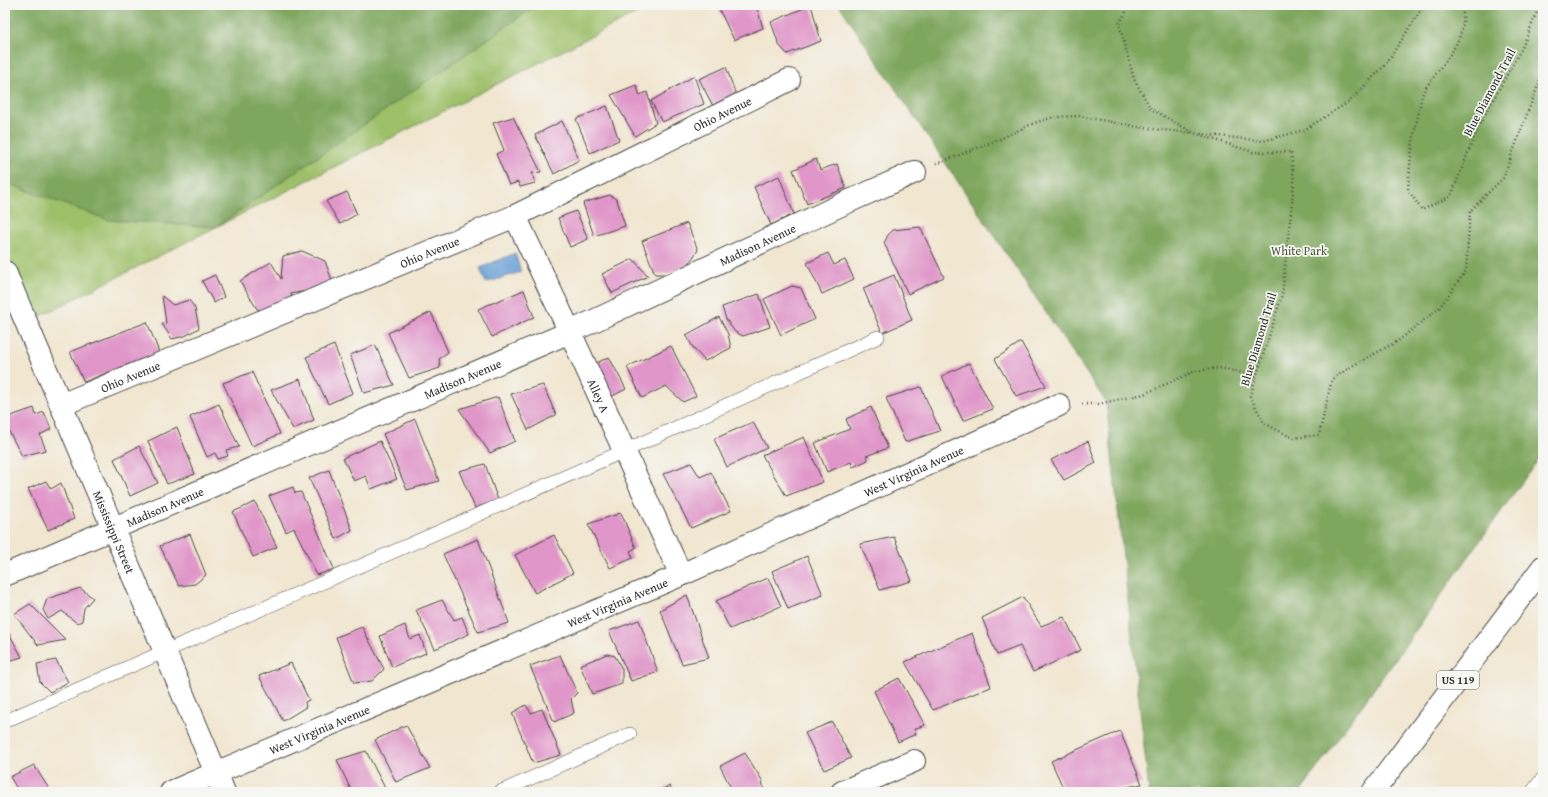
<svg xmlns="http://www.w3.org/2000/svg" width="1548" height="797" viewBox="0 0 1548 797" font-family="'Gentium Book Plus',serif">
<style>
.green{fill:#9dc069;stroke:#64764a}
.forest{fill:#7ea65d;stroke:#546844}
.water{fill:#679ed5;stroke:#496480}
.building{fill:#e096c9}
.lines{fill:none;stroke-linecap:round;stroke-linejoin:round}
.lane-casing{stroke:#494744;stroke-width:14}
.street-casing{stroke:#494744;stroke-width:24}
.primary-casing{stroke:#494744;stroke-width:24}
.path{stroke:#494744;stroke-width:2.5;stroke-dasharray:1 3;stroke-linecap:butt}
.lane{stroke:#fff;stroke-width:13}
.street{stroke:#fff;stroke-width:22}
.primary{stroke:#fff;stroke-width:22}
.labels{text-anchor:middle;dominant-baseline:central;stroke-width:3.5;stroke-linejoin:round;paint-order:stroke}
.shield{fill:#f6f6f2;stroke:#686867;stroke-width:1}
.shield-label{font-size:11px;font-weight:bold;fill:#2b2b2b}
.street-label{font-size:12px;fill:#2b2b2b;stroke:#f6f6f2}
.park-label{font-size:12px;fill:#4d583e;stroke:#f6f6f2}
</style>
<rect width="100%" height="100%" fill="#f6f6f2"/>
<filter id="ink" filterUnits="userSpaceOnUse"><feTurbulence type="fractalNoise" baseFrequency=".025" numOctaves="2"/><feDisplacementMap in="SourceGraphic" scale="8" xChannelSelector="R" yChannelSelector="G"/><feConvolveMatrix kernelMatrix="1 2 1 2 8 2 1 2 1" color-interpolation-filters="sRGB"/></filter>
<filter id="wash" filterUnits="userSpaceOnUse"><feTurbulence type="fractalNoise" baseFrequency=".012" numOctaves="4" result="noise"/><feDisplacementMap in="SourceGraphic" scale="16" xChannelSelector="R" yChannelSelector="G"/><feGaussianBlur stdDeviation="0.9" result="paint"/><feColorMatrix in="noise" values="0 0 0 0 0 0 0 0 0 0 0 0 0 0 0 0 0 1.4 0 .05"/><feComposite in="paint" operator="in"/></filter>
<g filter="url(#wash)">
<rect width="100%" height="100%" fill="#f1e6d0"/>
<path class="green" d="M 5,5 L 653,5 L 27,323 L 5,276 Z"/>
<g class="forest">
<path d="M 5,5 L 537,5 L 216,227 L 108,220 L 9,184 L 5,176 Z"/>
<path d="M 839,5 L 1543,5 L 1543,453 L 1300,792 L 1149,792 L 1106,402 Z"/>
</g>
<path class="water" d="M 515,253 L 521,272 L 486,283 L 480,268 Z"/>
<g id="blocks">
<g class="building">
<path d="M 717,5 L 756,5 L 763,28 L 734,40 Z"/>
<path d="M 811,5 L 821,41 L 787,54 L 779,45 L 771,22 Z"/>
<path d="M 726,67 L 736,95 L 713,106 L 699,79 Z"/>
<path d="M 694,76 L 704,104 L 662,122 L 651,101 Z"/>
<path d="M 636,85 L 640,95 L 647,92 L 656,123 L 635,136 L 611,95 Z"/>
<path d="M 607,106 L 619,140 L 590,153 L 576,119 Z"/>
<path d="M 513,117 L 541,172 L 532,173 L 535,183 L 520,187 L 518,182 L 509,185 L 496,154 L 504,150 L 493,123 Z"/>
<path d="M 562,121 L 579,160 L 554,174 L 535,135 Z"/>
<path d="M 816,159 L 820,170 L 837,164 L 846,188 L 807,204 L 793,170 Z"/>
<path d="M 779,176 L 794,214 L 771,225 L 754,187 Z"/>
<path d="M 347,192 L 357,214 L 340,224 L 326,201 Z"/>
<path d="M 610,195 L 617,200 L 625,226 L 594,236 L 583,203 Z"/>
<path d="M 576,211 L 588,239 L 570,247 L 558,218 Z"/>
<path d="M 687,223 L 698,250 L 688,265 L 667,274 L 655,274 L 642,241 Z"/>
<path d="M 920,227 L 944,277 L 908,294 L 884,243 L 888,235 L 893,230 Z"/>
<path d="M 302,251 L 325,261 L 334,286 L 290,294 L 292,296 L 266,312 L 257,309 L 240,281 L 271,262 L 281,279 L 283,256 Z"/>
<path d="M 828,253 L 834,265 L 845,260 L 854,279 L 822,294 L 807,263 Z"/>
<path d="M 633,259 L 648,276 L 612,293 L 602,274 Z"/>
<path d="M 215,275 L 224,297 L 214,303 L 202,281 Z"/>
<path d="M 894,275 L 912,320 L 882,333 L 863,288 Z"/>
<path d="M 792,286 L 801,288 L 815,319 L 781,335 L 764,299 Z"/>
<path d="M 524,290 L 534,317 L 492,337 L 478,309 Z"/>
<path d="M 759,294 L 770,327 L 743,336 L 735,332 L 726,319 L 722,307 Z"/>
<path d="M 162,296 L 173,305 L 189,300 L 195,308 L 199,328 L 185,336 L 172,339 L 162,324 L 166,323 Z"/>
<path d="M 431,312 L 448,352 L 439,359 L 440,368 L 409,378 L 388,333 Z"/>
<path d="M 719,317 L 728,334 L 731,348 L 705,361 L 694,349 L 686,335 Z"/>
<path d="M 147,322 L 159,352 L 84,382 L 70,352 Z"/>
<path d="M 1021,342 L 1046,386 L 1016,396 L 995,359 Z"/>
<path d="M 334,345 L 353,393 L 328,404 L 306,357 Z"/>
<path d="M 375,345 L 394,385 L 364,393 L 350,355 Z"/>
<path d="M 671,346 L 696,396 L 683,402 L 666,386 L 642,398 L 627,367 Z"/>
<path d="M 609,357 L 626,389 L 603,401 L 586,368 Z"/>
<path d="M 969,363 L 993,409 L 963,421 L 942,376 Z"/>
<path d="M 252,372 L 280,434 L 252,446 L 223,383 Z"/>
<path d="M 300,379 L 314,420 L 293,429 L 271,390 Z"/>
<path d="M 543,385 L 556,415 L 528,430 L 511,394 Z"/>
<path d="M 921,387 L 940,431 L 905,442 L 886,398 Z"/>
<path d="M 498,397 L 515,441 L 490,453 L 459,409 Z"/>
<path d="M 219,404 L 239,447 L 226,450 L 228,456 L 218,459 L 215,453 L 207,457 L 190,417 Z"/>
<path d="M 871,407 L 888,448 L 866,456 L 868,460 L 853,467 L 851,462 L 827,472 L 815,443 L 850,429 L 846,419 Z"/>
<path d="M 34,408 L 36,415 L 44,412 L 51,429 L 40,435 L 46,450 L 22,456 L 5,424 L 5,418 Z"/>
<path d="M 415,419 L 439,481 L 407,490 L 383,434 Z"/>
<path d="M 753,422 L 767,448 L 727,467 L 714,439 Z"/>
<path d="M 177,427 L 195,474 L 167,484 L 148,441 Z"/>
<path d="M 804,437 L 823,482 L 786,496 L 762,455 Z"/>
<path d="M 380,441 L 397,479 L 371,489 L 366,476 L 354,481 L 343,458 Z"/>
<path d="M 1088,441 L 1096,463 L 1064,480 L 1051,460 Z"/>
<path d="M 139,446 L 158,483 L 130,496 L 114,459 Z"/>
<path d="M 691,463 L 700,477 L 711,472 L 731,511 L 691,528 L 663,474 Z"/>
<path d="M 485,464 L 498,500 L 475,508 L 459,471 Z"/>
<path d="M 329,470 L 352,530 L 336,539 L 309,478 Z"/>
<path d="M 46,481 L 51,489 L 61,483 L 74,519 L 48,530 L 28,489 Z"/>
<path d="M 293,487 L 295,493 L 301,492 L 334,569 L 317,575 L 294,528 L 286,532 L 269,496 Z"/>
<path d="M 255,502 L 277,547 L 253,557 L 233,512 Z"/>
<path d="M 621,513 L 636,548 L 630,551 L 633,558 L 610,568 L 588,524 Z"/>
<path d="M 190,534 L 206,575 L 195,584 L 179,586 L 160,546 Z"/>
<path d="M 554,535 L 573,573 L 535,593 L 515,555 Z"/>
<path d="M 894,537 L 912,581 L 880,590 L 860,544 Z"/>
<path d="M 478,539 L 509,623 L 478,632 L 443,554 Z"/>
<path d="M 807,556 L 823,595 L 788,609 L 772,571 Z"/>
<path d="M 768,578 L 781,606 L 730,629 L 716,601 Z"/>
<path d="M 80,588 L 93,598 L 84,608 L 82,621 L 77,623 L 62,611 L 48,619 L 43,610 L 47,599 Z"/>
<path d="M 687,595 L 709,658 L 682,664 L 660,610 Z"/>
<path d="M 1023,597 L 1041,626 L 1064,617 L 1081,650 L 1033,672 L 1020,646 L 997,655 L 982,618 Z"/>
<path d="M 442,600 L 454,620 L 462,617 L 469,634 L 435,649 L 416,610 Z"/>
<path d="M 30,604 L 66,640 L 38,645 L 14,614 Z"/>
<path d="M 639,620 L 658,672 L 631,681 L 609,631 Z"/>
<path d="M 405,625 L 410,639 L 420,635 L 426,653 L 392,667 L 380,636 Z"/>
<path d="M 5,626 L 22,657 L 5,662 Z"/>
<path d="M 362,627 L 384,669 L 372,681 L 354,683 L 336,637 Z"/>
<path d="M 972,633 L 991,687 L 933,710 L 905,662 Z"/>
<path d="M 607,654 L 615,656 L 622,669 L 622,684 L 592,694 L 580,665 Z"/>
<path d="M 560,655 L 577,693 L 571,699 L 574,713 L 554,722 L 530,666 Z"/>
<path d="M 56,660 L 68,682 L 50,692 L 40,682 L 37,664 Z"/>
<path d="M 291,663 L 309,700 L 305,702 L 306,707 L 283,721 L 259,676 Z"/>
<path d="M 899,678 L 925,725 L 914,729 L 916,734 L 898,742 L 874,691 Z"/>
<path d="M 526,705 L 531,713 L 542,709 L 561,755 L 533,763 L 512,713 Z"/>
<path d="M 832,722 L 851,758 L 824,770 L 805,733 Z"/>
<path d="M 406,725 L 430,768 L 396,782 L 375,740 Z"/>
<path d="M 1120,731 L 1142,784 L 1103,792 L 1065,792 L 1051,761 Z"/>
<path d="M 366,751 L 387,792 L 352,792 L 337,760 Z"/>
<path d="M 745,753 L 762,780 L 764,792 L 733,792 L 720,766 Z"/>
<path d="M 34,765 L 51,792 L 19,792 L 10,777 Z"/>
<path d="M 670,786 L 673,792 L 655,792 Z"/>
</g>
</g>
</g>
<g filter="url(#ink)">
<use href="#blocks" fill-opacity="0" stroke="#494744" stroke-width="1"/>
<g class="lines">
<defs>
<g id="lane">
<path d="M 5,721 L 624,451 L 878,337"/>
<path d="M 500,792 L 630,734"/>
<path d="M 1532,792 L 1543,778"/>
</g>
<g id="street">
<path id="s1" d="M 515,216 L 570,332 L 681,575"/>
<path id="s2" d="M 5,272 L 224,792"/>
<path id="s3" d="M 61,405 L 515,216 L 789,80"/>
<path id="s4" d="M 5,575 L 570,332 L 843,204 L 915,172"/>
<path id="s5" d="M 171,792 L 681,575 L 1059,405"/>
<path d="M 842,792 L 914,761"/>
</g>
<path id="primary" d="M 1373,792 L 1543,567"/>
</defs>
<use href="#lane" class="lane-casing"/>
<use href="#street" class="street-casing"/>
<use href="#primary" class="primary-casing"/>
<g class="path">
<path d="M 1130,5 L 1119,24 L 1134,79 L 1151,109 L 1194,133 L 1253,152 L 1291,152 L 1294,182 L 1282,295 L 1250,396 L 1264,423 L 1293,438 L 1319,435 L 1332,379 L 1354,365 L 1398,341 L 1439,308 L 1466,271 L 1470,211 L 1503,178 L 1543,72"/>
<path d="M 1461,5 C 1472,38 1439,66 1424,91 C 1421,97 1420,105 1419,112 C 1412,138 1410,163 1408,190 L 1422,210 L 1451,196 L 1479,125 L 1522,48 L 1540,5"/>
<path d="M 1201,134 L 1263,141 L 1304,130 L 1350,101 L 1386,64 L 1424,5"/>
<path d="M 936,164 L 1000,139 L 1034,123 L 1054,117 L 1079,116 L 1144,128 L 1192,133"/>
<path d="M 1082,404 L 1098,404 L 1144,394 L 1195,371 L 1220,368 L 1253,375 L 1256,378"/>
</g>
<use href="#lane" class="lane"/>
<use href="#street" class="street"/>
<use href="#primary" class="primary"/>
</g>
</g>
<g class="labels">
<rect class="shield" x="1437" y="671" width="42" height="18" rx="3"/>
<g class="shield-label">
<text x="1458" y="680">US 119</text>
</g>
<g class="street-label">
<text transform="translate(1489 92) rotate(-62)">Blue Diamond Trail</text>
<text stroke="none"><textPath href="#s3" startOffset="723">Ohio Avenue</textPath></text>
<text stroke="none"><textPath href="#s4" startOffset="822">Madison Avenue</textPath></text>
<text stroke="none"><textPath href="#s3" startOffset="399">Ohio Avenue</textPath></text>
<text transform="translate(1258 339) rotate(-73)">Blue Diamond Trail</text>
<text stroke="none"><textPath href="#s3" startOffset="75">Ohio Avenue</textPath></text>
<text stroke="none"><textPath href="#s4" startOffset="498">Madison Avenue</textPath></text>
<text stroke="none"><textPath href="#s1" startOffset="198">Alley A</textPath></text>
<text stroke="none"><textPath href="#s5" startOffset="809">West Virginia Avenue</textPath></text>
<text stroke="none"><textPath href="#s4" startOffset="174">Madison Avenue</textPath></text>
<text stroke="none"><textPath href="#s2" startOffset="282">Mississippi Street</textPath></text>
<text stroke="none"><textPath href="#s5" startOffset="485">West Virginia Avenue</textPath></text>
<text stroke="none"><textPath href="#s5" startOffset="161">West Virginia Avenue</textPath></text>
</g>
<g class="park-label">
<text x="1299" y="250">White Park</text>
</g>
</g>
<rect width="1548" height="797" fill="none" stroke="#f6f6f2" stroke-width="20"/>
</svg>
